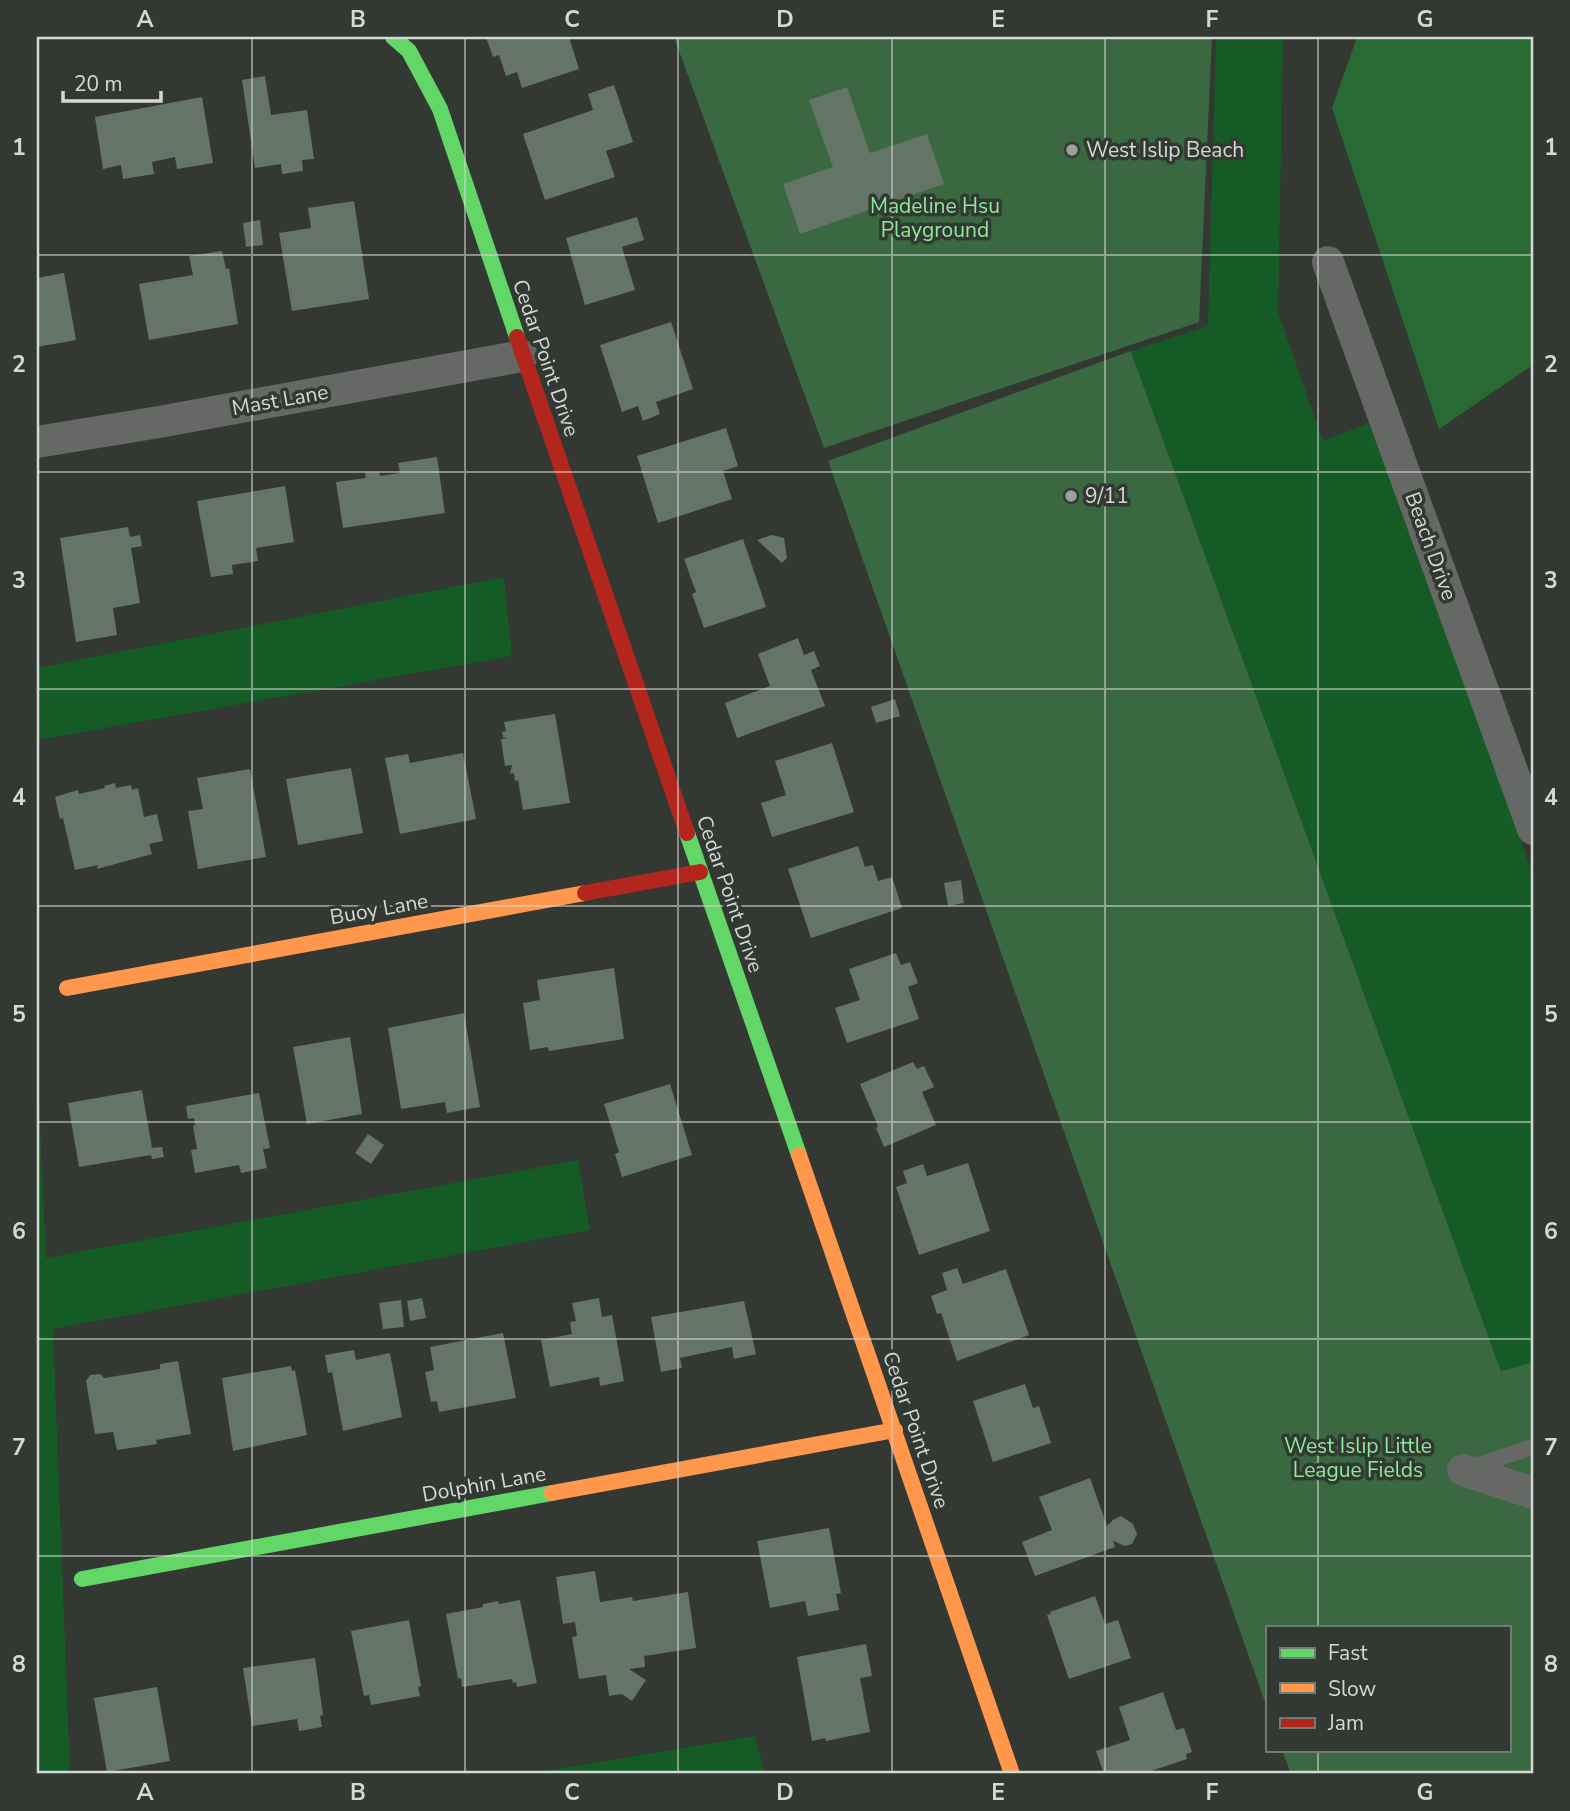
<svg xmlns="http://www.w3.org/2000/svg" width="1570" height="1811" viewBox="0 0 1570 1811" font-family="'Nunito Sans',sans-serif">
<style>
.green{fill:#3a6840}
.forest{fill:#296934}
.water{fill:#145b25}
.building{fill:#647466}
.lines{fill:none;stroke-linecap:round;stroke-linejoin:round}
.lane{stroke:#666866;stroke-width:16}
.street{stroke:#666866;stroke-width:32}
.fast{stroke:#63d668;stroke-width:16}
.slow{stroke:#ff974d;stroke-width:16}
.jam{stroke:#b3261e;stroke-width:16}
.grid{fill:none;stroke:#d4d9d5;stroke-width:2;stroke-opacity:0.55}
.poi-dot{fill:#9ca19c;stroke:#323932;stroke-width:2.5}
.labels{text-anchor:middle;dominant-baseline:central;stroke-width:7;stroke-linejoin:round;paint-order:stroke}
.poi-label{font-size:21px;fill:#d4d9d5;stroke:#323932;text-anchor:start}
.park-label{font-size:21px;fill:#8ceb97;stroke:#323932}
.street-label{font-size:21px;fill:#d4d9d5;stroke:#323932}
.neatline{fill:none;stroke:#d4d9d5;stroke-width:2.5}
.grid-label{font-size:23px;text-anchor:middle;font-weight:bold;fill:#d4d9d5}
</style>
<rect width="100%" height="100%" fill="#333833"/>
<g class="green">
<path d="M 674,37 L 1212,37 L 1199,322 L 824,448 Z"/>
<path d="M 1131,351 L 1501,1371 L 1533,1362 L 1533,1774 L 1291,1774 L 1282,1750 L 1509,1750 L 1509,1627 L 1267,1627 L 1267,1708 L 828,461 Z"/>
</g>
<path class="forest" d="M 1357,37 L 1533,37 L 1533,365 L 1439,429 L 1332,108 Z"/>
<g class="water">
<path d="M 1216,37 L 1283,37 L 1278,312 L 1323,441 L 1377,420 L 1533,876 L 1533,1362 L 1501,1371 L 1131,351 L 1208,326 Z"/>
<path d="M 504,577 L 512,656 L 37,740 L 37,668 Z"/>
<path d="M 37,1055 L 46,1258 L 578,1160 L 590,1230 L 53,1329 L 70,1774 L 37,1774 Z"/>
<path d="M 755,1736 L 765,1774 L 526,1774 Z"/>
</g>
<g class="building">
<path d="M 486,37 L 569,37 L 579,69 L 522,88 L 517,72 L 506,76 L 499,55 L 493,57 Z"/>
<path d="M 265,76 L 271,115 L 307,110 L 314,159 L 302,160 L 303,171 L 282,174 L 281,164 L 255,168 L 242,80 Z"/>
<path d="M 614,85 L 633,142 L 606,151 L 615,177 L 545,200 L 523,134 L 593,110 L 588,94 Z"/>
<path d="M 847,87 L 870,153 L 927,134 L 944,184 L 800,234 L 783,184 L 833,167 L 809,100 Z"/>
<path d="M 202,97 L 213,163 L 177,169 L 175,157 L 152,162 L 154,174 L 123,179 L 121,165 L 103,169 L 95,117 Z"/>
<path d="M 354,201 L 369,299 L 292,311 L 279,233 L 311,228 L 308,208 Z"/>
<path d="M 637,217 L 644,240 L 622,247 L 635,290 L 585,305 L 566,238 Z"/>
<path d="M 260,220 L 263,245 L 246,247 L 243,223 Z"/>
<path d="M 222,251 L 226,269 L 229,268 L 238,324 L 149,340 L 139,284 L 193,275 L 189,256 Z"/>
<path d="M 64,273 L 76,340 L 37,347 L 37,278 Z"/>
<path d="M 671,322 L 693,389 L 656,402 L 660,414 L 643,421 L 638,406 L 622,412 L 600,345 Z"/>
<path d="M 726,428 L 738,466 L 723,471 L 732,499 L 658,523 L 637,456 Z"/>
<path d="M 437,457 L 445,513 L 343,528 L 336,482 L 366,478 L 365,473 L 379,472 L 380,476 L 400,473 L 398,463 Z"/>
<path d="M 285,486 L 294,542 L 256,548 L 258,561 L 232,565 L 233,574 L 211,577 L 197,501 Z"/>
<path d="M 128,527 L 130,537 L 140,535 L 142,546 L 131,548 L 140,603 L 113,608 L 117,635 L 76,642 L 60,538 Z"/>
<path d="M 772,535 L 784,538 L 787,558 L 782,563 L 757,540 Z"/>
<path d="M 743,539 L 766,607 L 704,628 L 692,594 L 696,592 L 684,559 Z"/>
<path d="M 798,638 L 804,655 L 814,651 L 820,666 L 811,670 L 825,706 L 737,738 L 725,703 L 770,686 L 758,654 Z"/>
<path d="M 895,699 L 900,716 L 876,723 L 871,707 Z"/>
<path d="M 555,714 L 570,803 L 523,810 L 518,780 L 515,781 L 514,773 L 510,774 L 512,765 L 505,766 L 501,739 L 507,738 L 503,737 L 502,732 L 506,731 L 504,722 Z"/>
<path d="M 832,743 L 854,812 L 772,837 L 761,803 L 786,795 L 775,761 Z"/>
<path d="M 463,753 L 476,819 L 400,834 L 385,758 L 408,754 L 410,763 Z"/>
<path d="M 351,768 L 363,833 L 298,845 L 286,779 Z"/>
<path d="M 250,769 L 266,857 L 198,869 L 188,811 L 203,809 L 197,778 Z"/>
<path d="M 115,783 L 116,788 L 131,785 L 132,790 L 138,788 L 144,817 L 157,814 L 163,841 L 149,844 L 152,854 L 97,869 L 98,865 L 75,870 L 63,818 L 60,819 L 55,797 L 78,790 L 79,794 L 105,788 L 104,786 Z"/>
<path d="M 858,846 L 865,867 L 873,865 L 878,881 L 892,877 L 902,908 L 811,938 L 788,869 Z"/>
<path d="M 961,880 L 964,903 L 948,906 L 944,883 Z"/>
<path d="M 896,953 L 901,965 L 910,962 L 918,983 L 908,987 L 919,1019 L 847,1043 L 835,1008 L 860,1000 L 849,969 Z"/>
<path d="M 614,968 L 624,1039 L 549,1051 L 548,1047 L 530,1050 L 523,1003 L 540,1000 L 537,980 Z"/>
<path d="M 464,1013 L 480,1107 L 447,1113 L 445,1102 L 401,1109 L 388,1028 Z"/>
<path d="M 350,1037 L 362,1114 L 307,1124 L 293,1047 Z"/>
<path d="M 913,1062 L 917,1069 L 924,1066 L 934,1087 L 922,1092 L 936,1125 L 884,1147 L 876,1128 L 878,1126 L 860,1084 Z"/>
<path d="M 670,1084 L 692,1155 L 622,1177 L 615,1154 L 619,1152 L 604,1104 Z"/>
<path d="M 142,1090 L 152,1148 L 162,1147 L 164,1157 L 152,1159 L 151,1155 L 79,1167 L 68,1103 Z"/>
<path d="M 259,1093 L 270,1148 L 263,1149 L 267,1168 L 241,1173 L 239,1165 L 195,1173 L 191,1150 L 197,1149 L 193,1126 L 195,1125 L 194,1118 L 188,1119 L 186,1106 Z"/>
<path d="M 368,1134 L 384,1145 L 371,1164 L 355,1153 Z"/>
<path d="M 968,1163 L 990,1231 L 919,1255 L 896,1187 L 907,1183 L 903,1171 L 923,1164 L 927,1176 Z"/>
<path d="M 957,1268 L 963,1284 L 1006,1269 L 1029,1335 L 957,1361 L 941,1313 L 937,1314 L 931,1296 L 947,1290 L 942,1273 Z"/>
<path d="M 422,1298 L 426,1318 L 410,1321 L 407,1301 Z"/>
<path d="M 599,1298 L 602,1317 L 612,1315 L 624,1381 L 600,1386 L 599,1377 L 550,1387 L 541,1340 L 572,1334 L 570,1322 L 576,1321 L 572,1303 Z"/>
<path d="M 401,1300 L 404,1327 L 383,1329 L 379,1303 Z"/>
<path d="M 744,1301 L 756,1354 L 734,1359 L 732,1347 L 680,1358 L 682,1368 L 661,1372 L 651,1317 Z"/>
<path d="M 503,1333 L 516,1398 L 439,1412 L 437,1401 L 431,1402 L 425,1372 L 434,1370 L 430,1347 Z"/>
<path d="M 354,1350 L 356,1360 L 390,1353 L 402,1417 L 343,1431 L 332,1372 L 328,1373 L 325,1355 Z"/>
<path d="M 178,1361 L 191,1434 L 156,1440 L 157,1444 L 117,1450 L 113,1432 L 95,1434 L 86,1381 L 90,1375 L 100,1374 L 104,1378 L 160,1369 L 160,1364 Z"/>
<path d="M 291,1366 L 292,1371 L 295,1370 L 307,1435 L 233,1451 L 222,1378 Z"/>
<path d="M 1025,1384 L 1033,1408 L 1039,1406 L 1051,1443 L 993,1462 L 973,1401 Z"/>
<path d="M 1090,1478 L 1107,1526 L 1113,1520 L 1121,1516 L 1133,1524 L 1137,1534 L 1132,1544 L 1125,1546 L 1113,1541 L 1115,1547 L 1035,1576 L 1022,1542 L 1052,1530 L 1039,1497 Z"/>
<path d="M 829,1528 L 841,1593 L 836,1594 L 839,1610 L 808,1616 L 805,1601 L 770,1608 L 757,1541 Z"/>
<path d="M 595,1571 L 600,1602 L 632,1597 L 633,1601 L 688,1592 L 696,1648 L 644,1656 L 645,1667 L 629,1669 L 646,1680 L 632,1701 L 622,1694 L 609,1696 L 606,1675 L 579,1679 L 572,1637 L 577,1636 L 575,1622 L 563,1624 L 556,1577 Z"/>
<path d="M 1095,1596 L 1105,1624 L 1118,1620 L 1131,1658 L 1069,1679 L 1047,1615 L 1051,1614 L 1050,1612 Z"/>
<path d="M 520,1600 L 537,1683 L 517,1687 L 516,1682 L 513,1683 L 512,1679 L 462,1687 L 461,1678 L 458,1679 L 446,1614 L 483,1607 L 483,1604 L 498,1601 L 499,1604 Z"/>
<path d="M 409,1620 L 421,1686 L 418,1687 L 420,1696 L 371,1705 L 369,1695 L 364,1696 L 351,1631 Z"/>
<path d="M 866,1644 L 872,1676 L 860,1678 L 870,1732 L 826,1741 L 825,1738 L 812,1741 L 797,1657 Z"/>
<path d="M 315,1658 L 323,1715 L 320,1716 L 322,1727 L 299,1731 L 297,1719 L 252,1726 L 243,1668 Z"/>
<path d="M 157,1687 L 170,1761 L 107,1772 L 94,1698 Z"/>
<path d="M 1163,1692 L 1176,1730 L 1184,1728 L 1192,1752 L 1186,1754 L 1187,1759 L 1142,1774 L 1104,1774 L 1096,1751 L 1130,1740 L 1119,1707 Z"/>
</g>
<g class="lines">
<path class="lane" d="M 1469,1468 L 1533,1447"/>
<g class="street">
<path d="M 1328,262 L 1533,829"/>
<path d="M 37,442 L 159,422 L 522,356"/>
<path d="M 1463,1470 L 1533,1493"/>
</g>
<g class="fast">
<path d="M 393,37 L 409,51 L 440,109 L 517,337"/>
<path d="M 687,833 L 799,1155"/>
<path d="M 82,1579 L 552,1493"/>
</g>
<g class="slow">
<path d="M 67,988 L 585,893"/>
<path d="M 799,1155 L 1012,1774"/>
<path d="M 552,1493 L 895,1430"/>
</g>
<g class="jam">
<path d="M 517,337 L 687,833"/>
<path d="M 585,893 L 700,872"/>
</g>
</g>
<path class="grid" d="M 252,37 L 252,1774M 465,37 L 465,1774M 678,37 L 678,1774M 892,37 L 892,1774M 1105,37 L 1105,1774M 1318,37 L 1318,1627M 37,255 L 1533,255M 37,472 L 1533,472M 37,689 L 1533,689M 37,906 L 1533,906M 37,1122 L 1533,1122M 37,1339 L 1533,1339M 37,1556 L 1533,1556M 1318,1750 L 1318,1774"/>
<g class="poi-dot">
<circle cx="1072" cy="150" r="7"/>
<circle cx="1071" cy="496" r="7"/>
</g>
<g class="labels">
<g class="poi-label">
<text x="1086" y="150">West Islip Beach</text>
<text x="1085" y="496">9/11</text>
</g>
<g class="park-label">
<text x="935" y="206">Madeline Hsu<tspan x="935" dy="24">Playground</tspan></text>
<text x="1358" y="1446">West Islip Little<tspan x="1358" dy="24">League Fields</tspan></text>
</g>
<g class="street-label">
<text transform="translate(546 358) rotate(71)">Cedar Point Drive</text>
<text transform="translate(280 400) rotate(-10)">Mast Lane</text>
<text transform="translate(1431 546) rotate(70)">Beach Drive</text>
<text transform="translate(730 894) rotate(71)">Cedar Point Drive</text>
<text transform="translate(379 909) rotate(-10)">Buoy Lane</text>
<text transform="translate(916 1430) rotate(71)">Cedar Point Drive</text>
<text transform="translate(484 1484) rotate(-10)">Dolphin Lane</text>
</g>
</g>
<rect width="1570" height="1811" fill="none" stroke="#323932" stroke-width="77"/>
<rect x="1266" y="1626" width="245" height="126" fill="#323932" stroke="#737973" stroke-width="2"/>
<rect x="1280" y="1648" width="35" height="10" fill="#63d668" stroke="#737973" stroke-width="2"/>
<text x="1328" y="1660" font-size="21" fill="#d4d9d5">Fast</text>
<rect x="1280" y="1683" width="35" height="10" fill="#ff974d" stroke="#737973" stroke-width="2"/>
<text x="1328" y="1696" font-size="21" fill="#d4d9d5">Slow</text>
<rect x="1280" y="1718" width="35" height="10" fill="#b3261e" stroke="#737973" stroke-width="2"/>
<text x="1328" y="1730" font-size="21" fill="#d4d9d5">Jam</text>
<path d="M63 91v10h98v-10" fill="none" stroke="#d4d9d5" stroke-width="3.5"/>
<text x="74" y="91" font-size="21" fill="#d4d9d5" stroke="#323932" stroke-width="5" paint-order="stroke">20 m</text>
<rect x="38" y="38" width="1494" height="1734" class="neatline"/>
<g class="grid-label">
<text x="145" y="27">A</text>
<text x="358" y="27">B</text>
<text x="572" y="27">C</text>
<text x="785" y="27">D</text>
<text x="998" y="27">E</text>
<text x="1212" y="27">F</text>
<text x="1425" y="27">G</text>
<text x="19" y="155">1</text>
<text x="1551" y="155">1</text>
<text x="19" y="372">2</text>
<text x="1551" y="372">2</text>
<text x="19" y="588">3</text>
<text x="1551" y="588">3</text>
<text x="19" y="805">4</text>
<text x="1551" y="805">4</text>
<text x="19" y="1022">5</text>
<text x="1551" y="1022">5</text>
<text x="19" y="1239">6</text>
<text x="1551" y="1239">6</text>
<text x="19" y="1455">7</text>
<text x="1551" y="1455">7</text>
<text x="19" y="1672">8</text>
<text x="1551" y="1672">8</text>
<text x="145" y="1800">A</text>
<text x="358" y="1800">B</text>
<text x="572" y="1800">C</text>
<text x="785" y="1800">D</text>
<text x="998" y="1800">E</text>
<text x="1212" y="1800">F</text>
<text x="1425" y="1800">G</text>
</g>
</svg>
